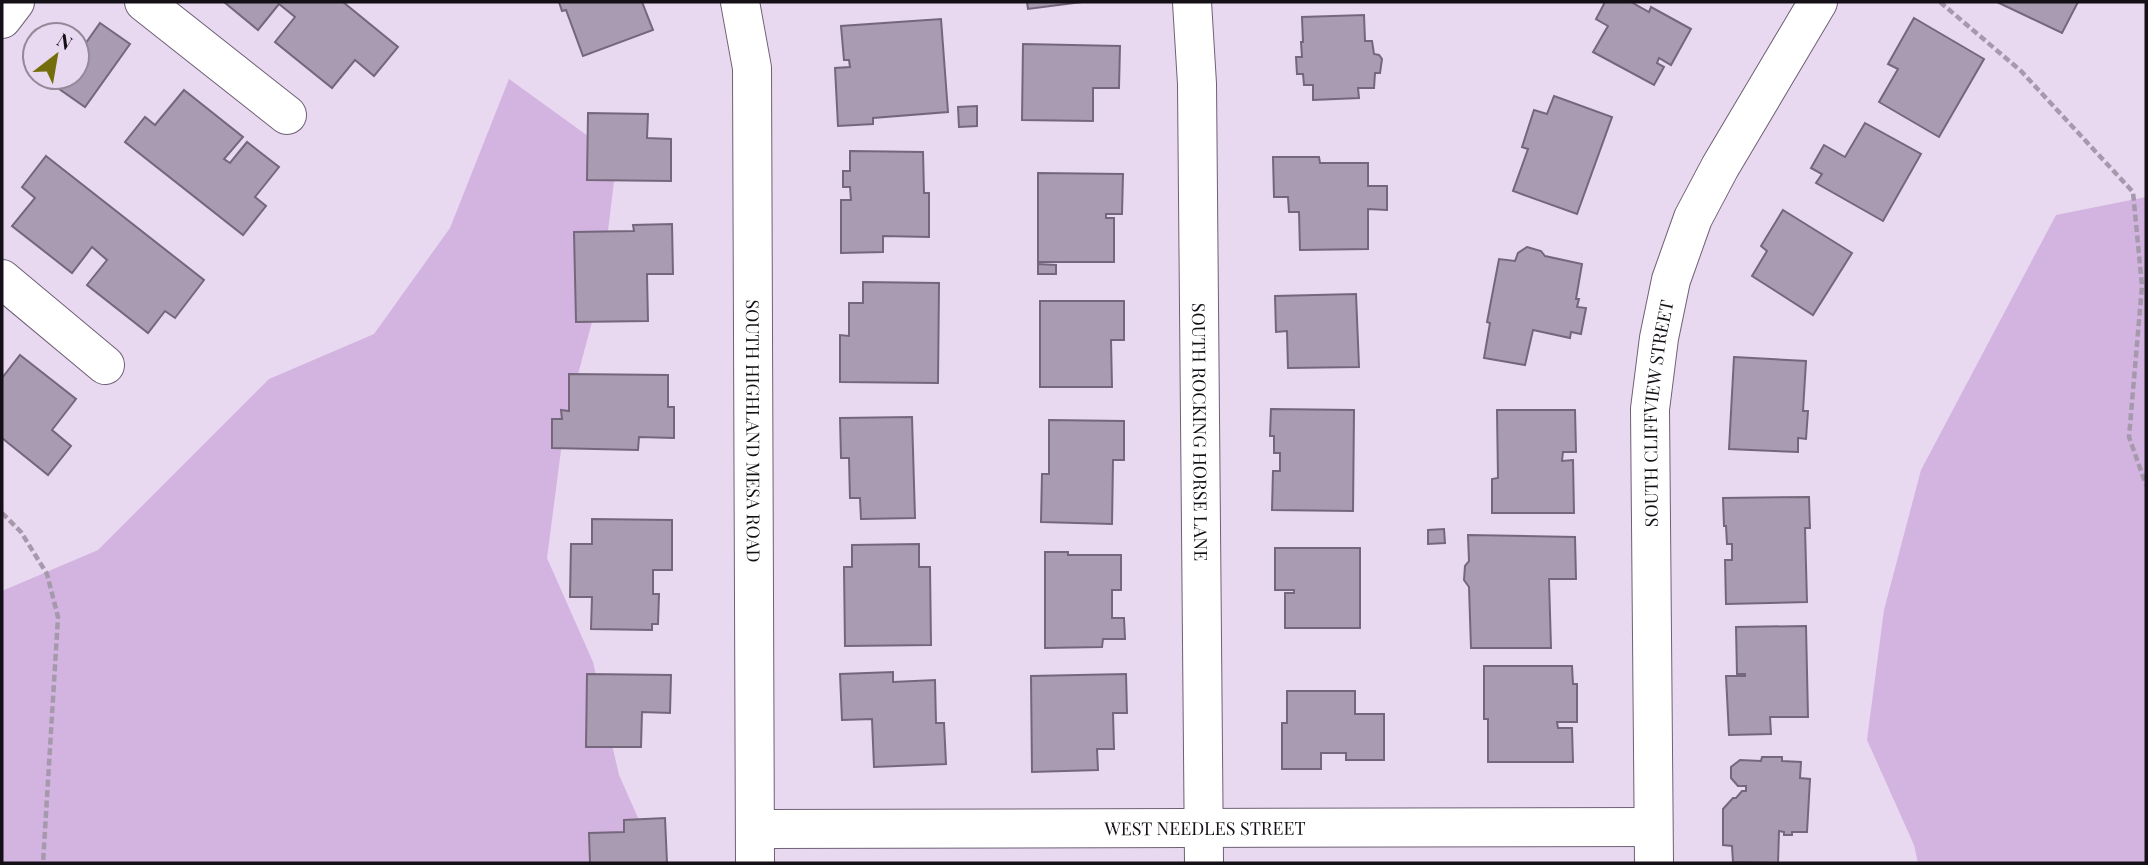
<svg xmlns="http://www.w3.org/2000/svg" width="2148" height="865" viewBox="0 0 2148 865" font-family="'Playfair Display',serif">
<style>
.green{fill:#d3b4e1}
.building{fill:#a99bb1;stroke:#75677b;stroke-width:2}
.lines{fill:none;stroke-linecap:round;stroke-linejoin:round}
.minor-casing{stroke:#6e6175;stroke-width:40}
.path{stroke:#a699ac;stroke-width:4.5;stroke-dasharray:7 3.5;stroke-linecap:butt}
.minor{stroke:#fff;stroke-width:38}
.labels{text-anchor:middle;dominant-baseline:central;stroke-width:5;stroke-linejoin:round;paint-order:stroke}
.street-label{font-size:18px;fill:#150f17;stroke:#e8d8f0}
</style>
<rect width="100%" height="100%" fill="#e8d8f0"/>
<g class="green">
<path d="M 509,79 L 617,157 L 601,288 L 564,427 L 547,558 L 593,662 L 619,775 L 658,863 L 2,863 L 2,591 L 98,550 L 269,379 L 374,334 L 450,228 Z"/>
<path d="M 2146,197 L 2146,863 L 1918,863 L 1914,845 L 1867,740 L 1884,610 L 1921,470 L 2056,215 Z"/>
</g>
<g class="building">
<path d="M 224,2 L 343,2 L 398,47 L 374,76 L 355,60 L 332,88 L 275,42 L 295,17 L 279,4 L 258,30 Z"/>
<path d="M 559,2 L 642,2 L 653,30 L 583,56 L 566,10 L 562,11 Z"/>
<path d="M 1027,2 L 1082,2 L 1028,9 Z"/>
<path d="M 1605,2 L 1631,2 L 1649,12 L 1651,7 L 1691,29 L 1671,65 L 1659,58 L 1657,63 L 1664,67 L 1654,85 L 1593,52 L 1608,26 L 1596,19 Z"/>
<path d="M 1997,2 L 2078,2 L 2062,33 Z"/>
<path d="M 1364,15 L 1365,41 L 1372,41 L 1374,54 L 1379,55 L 1382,59 L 1380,73 L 1375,73 L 1374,88 L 1358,88 L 1359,98 L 1313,100 L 1313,85 L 1304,85 L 1303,74 L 1297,74 L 1296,57 L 1302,57 L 1301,42 L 1303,42 L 1302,17 Z"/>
<path d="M 1914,18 L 1984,59 L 1939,137 L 1879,102 L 1898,69 L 1888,64 Z"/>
<path d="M 941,19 L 948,112 L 873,118 L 873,124 L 838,126 L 835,68 L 850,67 L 849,60 L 844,60 L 841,26 Z"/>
<path d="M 100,23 L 130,44 L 85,107 L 45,79 L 47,77 L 77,77 L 77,43 L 83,47 Z"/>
<path d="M 1023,44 L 1120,46 L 1119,88 L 1093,88 L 1093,121 L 1022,120 Z"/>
<path d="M 184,90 L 243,137 L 224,159 L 230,163 L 247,142 L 279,167 L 255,197 L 266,206 L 243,235 L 125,142 L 145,117 L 155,125 Z"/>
<path d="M 1554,96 L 1612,117 L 1577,214 L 1513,191 L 1528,149 L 1522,147 L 1534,110 L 1547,114 Z"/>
<path d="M 977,106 L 977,126 L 959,127 L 958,107 Z"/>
<path d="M 588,113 L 648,114 L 647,138 L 671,139 L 671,181 L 587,180 Z"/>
<path d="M 1865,123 L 1921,154 L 1883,221 L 1816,183 L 1822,174 L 1811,168 L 1824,145 L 1845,157 Z"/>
<path d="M 850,151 L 923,152 L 924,193 L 929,193 L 929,237 L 883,236 L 883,252 L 841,253 L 841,200 L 851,200 L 850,187 L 843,187 L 843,171 L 850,171 Z"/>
<path d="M 46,156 L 204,280 L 175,318 L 165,311 L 148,333 L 87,285 L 107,260 L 92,247 L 72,273 L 12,226 L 35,198 L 22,187 Z"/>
<path d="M 1273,157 L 1319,157 L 1320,163 L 1368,163 L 1368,186 L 1387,186 L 1387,210 L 1368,209 L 1368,249 L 1300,250 L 1299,212 L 1289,212 L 1288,197 L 1274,197 Z"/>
<path d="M 1038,173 L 1123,174 L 1122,214 L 1106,214 L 1106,218 L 1114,218 L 1114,262 L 1038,262 Z"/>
<path d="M 1783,210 L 1852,253 L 1813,315 L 1752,276 L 1767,251 L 1761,246 Z"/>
<path d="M 672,224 L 673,274 L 647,274 L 648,321 L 576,322 L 574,232 L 634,231 L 633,225 Z"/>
<path d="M 1527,247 L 1541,251 L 1545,256 L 1582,264 L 1576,299 L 1579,299 L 1577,307 L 1586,308 L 1581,334 L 1571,332 L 1570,338 L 1533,330 L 1525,365 L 1484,358 L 1490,323 L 1487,322 L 1499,259 L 1515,261 L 1518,253 Z"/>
<path d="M 1038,264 L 1056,265 L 1056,274 L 1038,274 Z"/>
<path d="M 863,282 L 939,283 L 938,383 L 840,382 L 840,335 L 849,336 L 849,303 L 863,303 Z"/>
<path d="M 1356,294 L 1359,367 L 1288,368 L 1287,331 L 1276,332 L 1275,296 Z"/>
<path d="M 1040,301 L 1124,301 L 1124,340 L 1111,340 L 1112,387 L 1040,387 Z"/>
<path d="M 20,355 L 76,399 L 52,430 L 71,446 L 48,475 L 2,438 L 2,378 Z"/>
<path d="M 1734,357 L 1806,361 L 1803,411 L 1808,411 L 1806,439 L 1798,438 L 1798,452 L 1729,449 Z"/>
<path d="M 569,374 L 668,375 L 668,407 L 674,407 L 674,438 L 639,437 L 638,450 L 552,448 L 552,419 L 562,419 L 561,410 L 569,411 Z"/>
<path d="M 1271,409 L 1354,410 L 1353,511 L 1272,510 L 1273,471 L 1280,471 L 1280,453 L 1274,453 L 1274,436 L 1270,436 Z"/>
<path d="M 1497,410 L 1575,410 L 1576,452 L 1563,452 L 1562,461 L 1573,460 L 1574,513 L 1492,513 L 1492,479 L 1498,478 Z"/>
<path d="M 912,417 L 915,518 L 861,519 L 860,498 L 850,498 L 849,458 L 841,458 L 840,418 Z"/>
<path d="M 1049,420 L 1124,421 L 1124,460 L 1113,460 L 1112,524 L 1041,522 L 1042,474 L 1049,474 Z"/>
<path d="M 1809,497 L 1810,528 L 1805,528 L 1807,602 L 1726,604 L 1725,560 L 1732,560 L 1732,544 L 1727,544 L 1726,526 L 1724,526 L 1723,498 Z"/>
<path d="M 592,519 L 672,520 L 672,570 L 653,570 L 653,594 L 659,594 L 658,624 L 652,624 L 652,630 L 591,629 L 592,597 L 570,597 L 571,544 L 592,544 Z"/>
<path d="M 1444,529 L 1445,543 L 1428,544 L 1428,530 Z"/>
<path d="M 1468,535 L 1575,537 L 1576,579 L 1549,579 L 1551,648 L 1471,648 L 1469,587 L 1464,580 L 1465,566 L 1469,561 Z"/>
<path d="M 919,544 L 919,567 L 930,567 L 931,645 L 845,646 L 844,567 L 852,567 L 852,545 Z"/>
<path d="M 1275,548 L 1360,548 L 1360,628 L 1285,628 L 1285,593 L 1294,593 L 1294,590 L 1275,590 Z"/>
<path d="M 1045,552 L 1068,552 L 1068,555 L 1121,555 L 1121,590 L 1112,590 L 1112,618 L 1124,618 L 1125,639 L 1103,639 L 1102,647 L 1045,648 Z"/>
<path d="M 1806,626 L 1808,717 L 1770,717 L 1771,734 L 1729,735 L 1726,676 L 1745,676 L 1745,674 L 1737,674 L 1736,627 Z"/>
<path d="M 1484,666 L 1572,666 L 1573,684 L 1577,684 L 1577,722 L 1557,722 L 1558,728 L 1572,728 L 1573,762 L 1488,762 L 1488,719 L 1484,719 Z"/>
<path d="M 893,672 L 893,682 L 935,680 L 936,723 L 944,723 L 946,764 L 874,767 L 872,719 L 842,720 L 840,674 Z"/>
<path d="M 587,674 L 671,675 L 670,713 L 642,712 L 641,747 L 586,747 Z"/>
<path d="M 1126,674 L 1127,713 L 1113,713 L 1114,749 L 1097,749 L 1098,770 L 1032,772 L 1031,676 Z"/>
<path d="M 1287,691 L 1355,691 L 1355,714 L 1384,714 L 1384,760 L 1346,760 L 1346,753 L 1321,753 L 1321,769 L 1282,769 L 1282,723 L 1287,723 Z"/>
<path d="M 1762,757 L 1782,757 L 1782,761 L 1801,762 L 1800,778 L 1810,779 L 1807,832 L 1792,832 L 1792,835 L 1784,835 L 1784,832 L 1779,831 L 1778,863 L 1733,862 L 1732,846 L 1723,845 L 1723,809 L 1733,798 L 1736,798 L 1742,791 L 1746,791 L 1746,786 L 1738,786 L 1731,778 L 1731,767 L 1740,760 L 1761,761 Z"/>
<path d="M 665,818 L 667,863 L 590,863 L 589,833 L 624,832 L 624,820 Z"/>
</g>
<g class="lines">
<defs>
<g id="minor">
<path d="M 144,2 L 287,115"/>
<path id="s1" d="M 740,2 L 752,68 L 755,863"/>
<path id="s2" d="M 1192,2 L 1197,84 L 1204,863"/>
<path d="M 2,19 L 15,2"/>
<path d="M 2,279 L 105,365"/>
<path id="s3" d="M 755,829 L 1653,827"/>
<path id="s4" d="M 1654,863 L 1650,409 L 1659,338 L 1671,280 L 1693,218 L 1720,167 L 1818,2"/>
</g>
</defs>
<use href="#minor" class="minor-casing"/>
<g class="path">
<path d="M 1940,2 L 2021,71 L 2133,192 L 2142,286 L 2129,437 L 2146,485"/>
<path d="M 2,513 L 21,532 L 47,574 L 58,617 L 43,863"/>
</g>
<use href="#minor" class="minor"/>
</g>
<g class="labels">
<g class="street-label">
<text stroke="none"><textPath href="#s4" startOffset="450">SOUTH CLIFFVIEW STREET</textPath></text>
<text stroke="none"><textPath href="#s1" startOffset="430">SOUTH HIGHLAND MESA ROAD</textPath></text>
<text stroke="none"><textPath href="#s2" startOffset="430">SOUTH ROCKING HORSE LANE</textPath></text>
<text stroke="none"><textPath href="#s3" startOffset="450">WEST NEEDLES STREET</textPath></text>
</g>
</g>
<rect width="2148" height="865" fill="none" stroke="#150f17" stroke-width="7"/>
<g transform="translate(56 56) rotate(31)"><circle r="33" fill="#e8d8f0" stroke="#948899" stroke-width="2"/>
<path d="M0-5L12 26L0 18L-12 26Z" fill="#746d0b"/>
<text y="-10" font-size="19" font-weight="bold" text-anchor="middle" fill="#150f17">N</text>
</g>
</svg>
